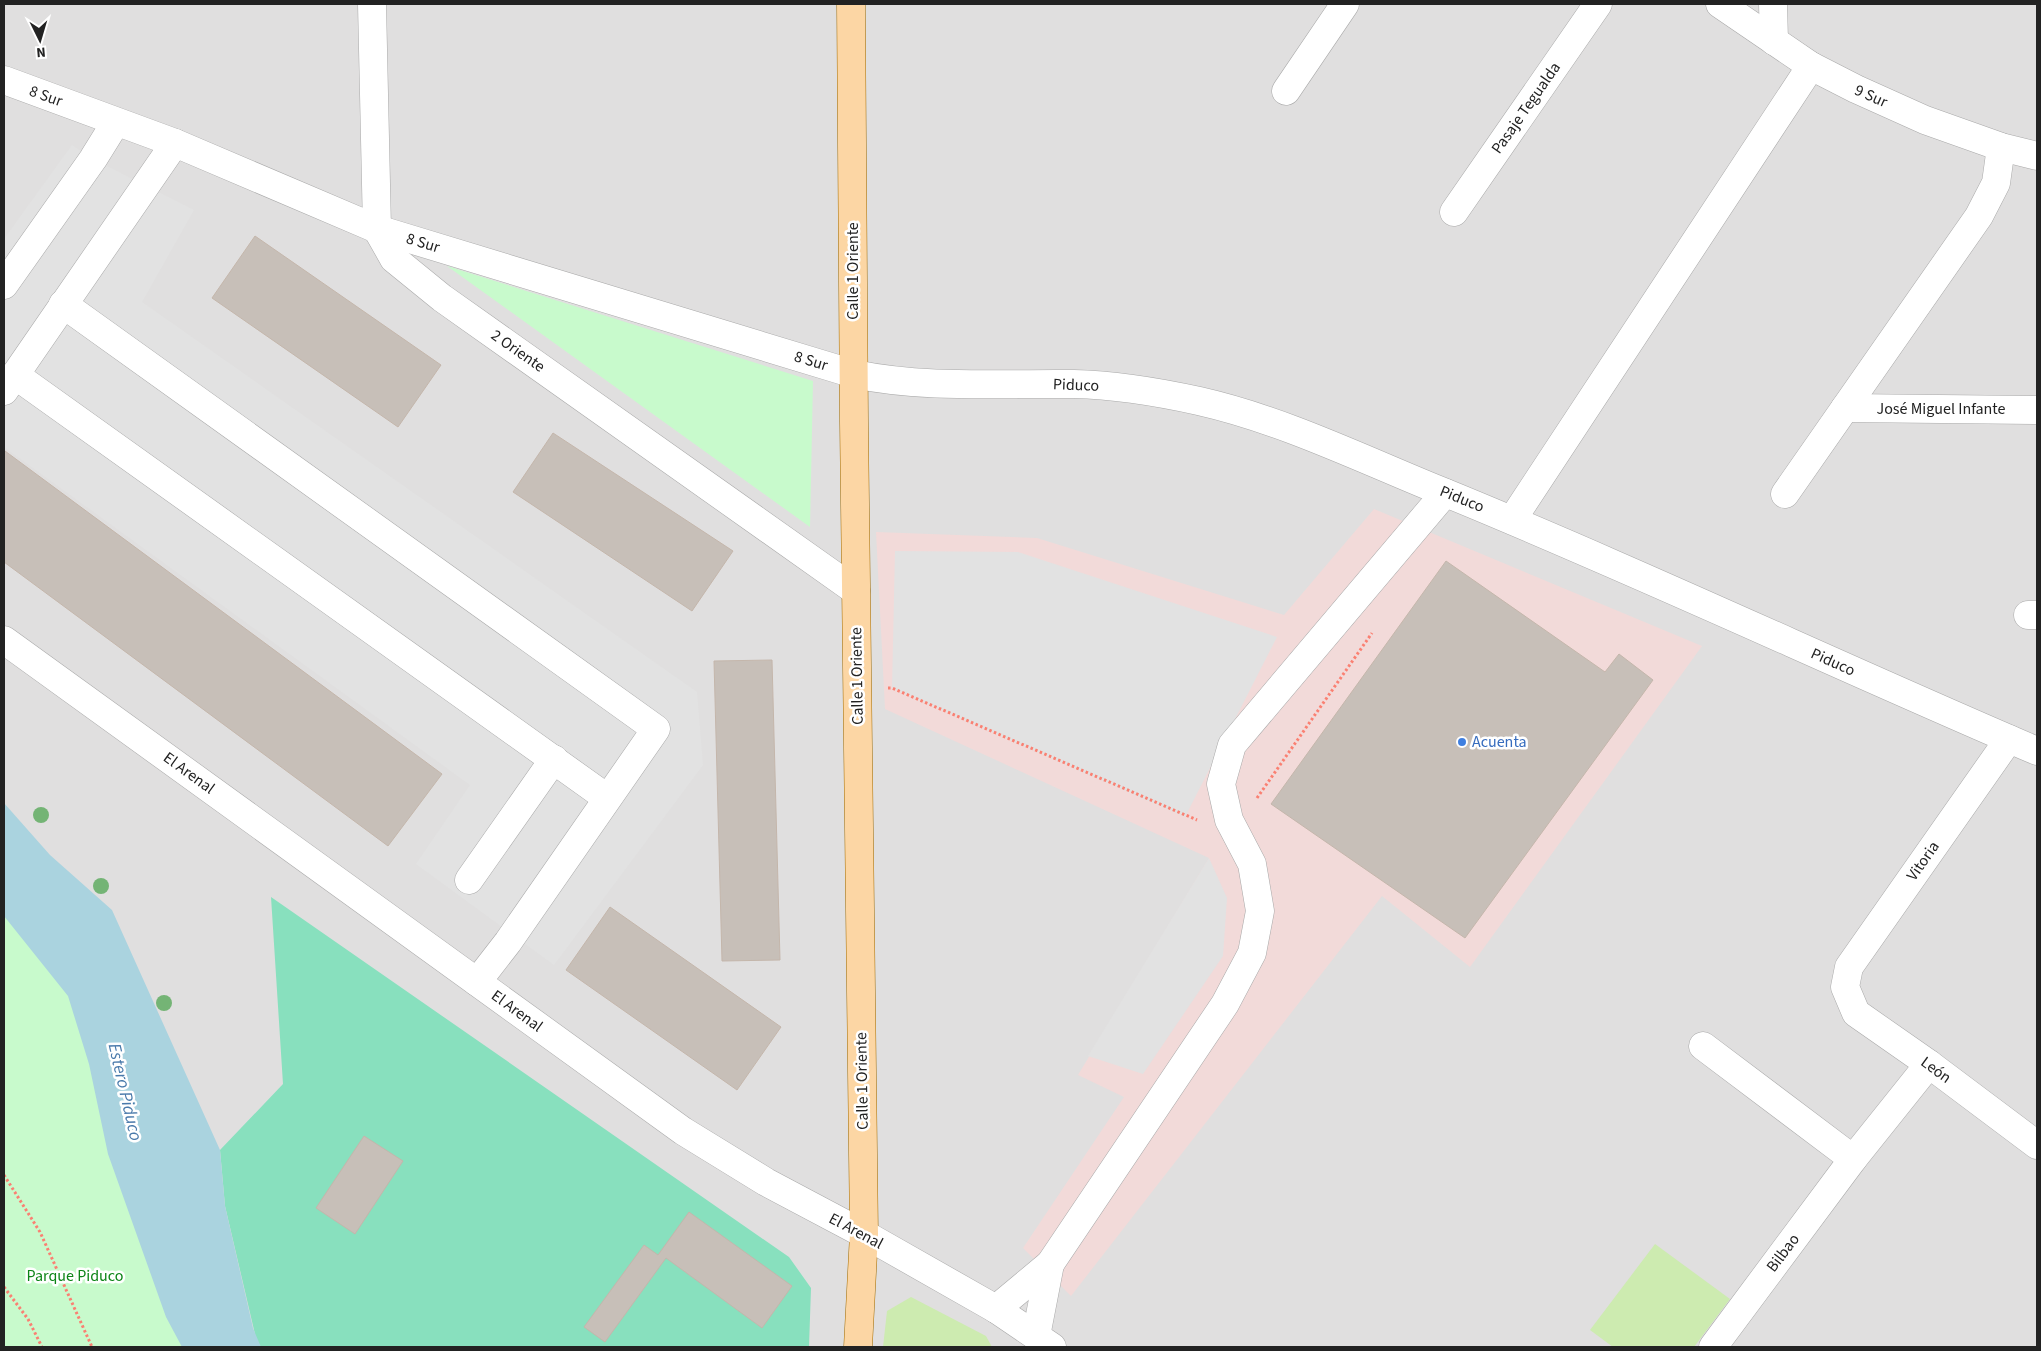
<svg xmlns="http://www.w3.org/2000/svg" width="2041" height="1351" viewBox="0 0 2041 1351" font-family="'Source Sans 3',sans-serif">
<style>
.residential{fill:#e0dfdf}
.commercial{fill:#f2dad9}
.grass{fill:#cdebb0}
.park{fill:#c8facc}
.pitch{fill:#88e0be}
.parking{fill:#e2e2e2}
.water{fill:#aad3df}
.building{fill:#c7bfb8;stroke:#c4b6ab}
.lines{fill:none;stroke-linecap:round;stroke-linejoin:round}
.minor-casing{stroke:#a9a9a9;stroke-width:29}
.major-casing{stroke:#a06b00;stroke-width:29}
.path{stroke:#fa8072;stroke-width:3;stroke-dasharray:2.5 2.5;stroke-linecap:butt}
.minor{stroke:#fff;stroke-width:28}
.major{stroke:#fcd6a4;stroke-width:28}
.tree{fill:#74b475}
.shop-dot{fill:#3f7fe0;stroke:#fff;stroke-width:2}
.labels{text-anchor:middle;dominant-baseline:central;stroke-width:5;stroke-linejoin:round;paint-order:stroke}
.street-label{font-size:16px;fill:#222;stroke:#fff}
.shop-label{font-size:16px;fill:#366cbe;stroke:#fff;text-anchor:start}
.park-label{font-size:16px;fill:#0c8416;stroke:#fff}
.water-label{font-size:18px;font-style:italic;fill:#4a7aab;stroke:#fff}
</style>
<rect width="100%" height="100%" fill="#f2efe9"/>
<rect class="residential" x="4" y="4" width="2033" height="1343"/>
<path class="commercial" d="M 1374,509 L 1702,646 L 1470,967 L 1382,896 L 1071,1296 L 1023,1248 L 1124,1097 L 1078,1075 L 1209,858 L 885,709 L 876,532 L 1037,538 L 1284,615 Z"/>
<g class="grass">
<path d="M 1655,1244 L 1730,1299 L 1694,1347 L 1613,1347 L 1590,1330 Z"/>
<path d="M 911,1297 L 986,1336 L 992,1347 L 883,1347 L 887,1311 Z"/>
</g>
<g class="park">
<path d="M 447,266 L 813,381 L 810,527 Z"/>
<path d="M 4,831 L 241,1347 L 4,1347 Z"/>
</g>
<path class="pitch" d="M 271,897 L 789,1257 L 811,1288 L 809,1347 L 258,1347 L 225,1206 L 220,1150 L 283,1084 Z"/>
<g class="parking">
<path d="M 72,145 L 93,159 L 194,210 L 142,302 L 697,692 L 703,765 L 554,965 L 416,864 L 470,785 L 4,447 L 4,239 Z"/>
<path d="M 895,551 L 1018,552 L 1277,637 L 1185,817 L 892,688 Z"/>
<path d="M 1209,858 L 1227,898 L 1223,956 L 1143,1074 L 1088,1056 Z"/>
</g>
<path class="water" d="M 4,803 L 50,855 L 112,910 L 220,1150 L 225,1206 L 253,1328 L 261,1347 L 182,1347 L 166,1317 L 108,1154 L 89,1064 L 68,996 L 4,916 Z"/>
<g class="building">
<path d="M 255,236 L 441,365 L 398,427 L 212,298 Z"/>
<path d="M 553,433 L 733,551 L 692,611 L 513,492 Z"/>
<path d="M 5,451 L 442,774 L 388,846 L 4,562 L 4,454 Z"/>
<path d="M 1446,561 L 1605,672 L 1619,654 L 1653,680 L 1465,938 L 1271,804 Z"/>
<path d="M 772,660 L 780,960 L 722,961 L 714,661 Z"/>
<path d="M 610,907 L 781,1027 L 737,1090 L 566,970 Z"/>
<path d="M 364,1136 L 403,1161 L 355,1234 L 316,1208 Z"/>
<path d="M 689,1212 L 792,1286 L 762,1328 L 666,1258 L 605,1342 L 584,1327 L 644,1245 L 658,1255 Z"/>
</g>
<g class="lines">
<defs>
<g id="minor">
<path d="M 372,4 L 377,229 L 394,259 L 442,298 L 856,591"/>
<path d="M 1720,4 L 1811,66 L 1856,89 L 1925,120 L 2001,147 L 2037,156"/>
<path d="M 1773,4 L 1774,41"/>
<path d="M 4,80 L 175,143 L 377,229 L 854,374 C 926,389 1000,383 1074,384 C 1116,385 1158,392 1199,401 C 1283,420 1362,459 1441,491 C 1642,573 1838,666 2037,751"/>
<path d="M 1286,91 L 1345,4"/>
<path d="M 1454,212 L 1598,4"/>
<path d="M 4,285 L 93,159 L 116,122"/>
<path d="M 63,304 L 656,729 L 508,942 L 477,982"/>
<path d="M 15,375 L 607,798"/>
<path d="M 4,391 L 175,143"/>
<path d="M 1845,408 L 2037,410"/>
<path d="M 1785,494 L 1979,216 L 1996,183 L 2001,147"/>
<path d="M 1512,520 L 1811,66"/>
<path d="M 2028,615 L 2037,615"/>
<path d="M 4,640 L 683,1131 L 766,1182 L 864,1234 L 996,1309 L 1052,1347"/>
<path d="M 2009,739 L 1849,967 L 1845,987 L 1856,1013 L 1929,1064 L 2037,1145"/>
<path d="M 469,880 L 554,759"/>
<path d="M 1703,1046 L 1853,1159 L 1713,1347"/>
<path d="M 1853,1159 L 1929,1064"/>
<path d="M 996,1309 L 1050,1264 L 1225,1004 L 1252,953 L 1260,911 L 1252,864 L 1229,820 L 1221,784 L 1232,745 L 1445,493"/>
<path d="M 1036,1336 L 1050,1264"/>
</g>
<path id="major" d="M 851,4 L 854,422 L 864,1234 L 858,1347"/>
</defs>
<use href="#minor" class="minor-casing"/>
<use href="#major" class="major-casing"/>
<g class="path">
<path d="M 888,688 L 892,688 L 1197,820"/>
<path d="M 1257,798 L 1372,633"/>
<path d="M 4,1175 L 40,1232 L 92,1347"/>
<path d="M 4,1287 L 28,1319 L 42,1347"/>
</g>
<use href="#minor" class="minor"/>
<use href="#major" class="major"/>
</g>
<g class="tree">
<circle cx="41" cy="815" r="8"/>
<circle cx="101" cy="886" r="8"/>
<circle cx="164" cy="1003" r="8"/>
</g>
<circle class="shop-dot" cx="1462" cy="742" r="5"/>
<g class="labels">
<g class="street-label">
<text transform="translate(46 96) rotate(20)">8 Sur</text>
<text transform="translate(1871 96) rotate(24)">9 Sur</text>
<text transform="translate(1526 108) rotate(-55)">Pasaje Tegualda</text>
<text transform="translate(423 243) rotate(17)">8 Sur</text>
<text transform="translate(853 271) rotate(-90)">Calle 1 Oriente</text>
<text transform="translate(518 351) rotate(35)">2 Oriente</text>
<text transform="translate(811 361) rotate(17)">8 Sur</text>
<text transform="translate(1076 385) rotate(2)">Piduco</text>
<text x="1941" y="409">José Miguel Infante</text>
<text transform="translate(1462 499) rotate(22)">Piduco</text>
<text transform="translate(1833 662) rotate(24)">Piduco</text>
<text transform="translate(857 676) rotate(-91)">Calle 1 Oriente</text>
<text transform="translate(189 773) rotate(36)">El Arenal</text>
<text transform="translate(1923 861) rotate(-55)">Vitoria</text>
<text transform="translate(517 1011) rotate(36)">El Arenal</text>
<text transform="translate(1936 1070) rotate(36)">León</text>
<text transform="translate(862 1081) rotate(-91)">Calle 1 Oriente</text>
<text transform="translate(856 1231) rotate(28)">El Arenal</text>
<text transform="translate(1783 1253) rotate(-53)">Bilbao</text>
</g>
<g class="shop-label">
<text x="1472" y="742">Acuenta</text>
</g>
<g class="park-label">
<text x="75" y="1276">Parque Piduco</text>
</g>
<g class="water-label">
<text transform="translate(125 1092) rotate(77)">Estero Piduco</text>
</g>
</g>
<rect width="2041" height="1351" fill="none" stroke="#222222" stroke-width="10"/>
<g transform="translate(40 40) rotate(175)" stroke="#ffffff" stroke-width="4" paint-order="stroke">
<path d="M0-4L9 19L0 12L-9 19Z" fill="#222222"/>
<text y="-8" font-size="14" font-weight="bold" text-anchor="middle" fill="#222222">N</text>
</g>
</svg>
